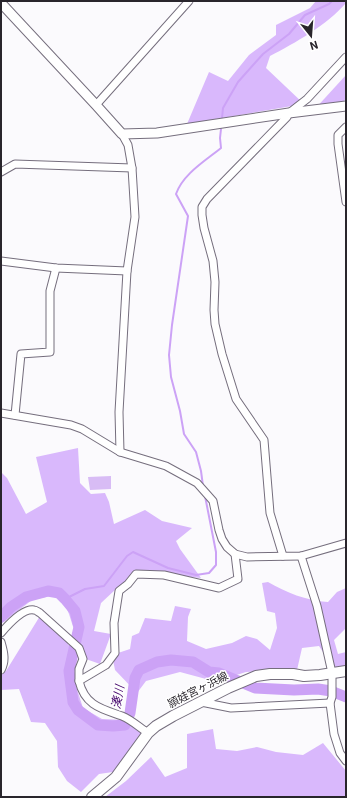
<svg xmlns="http://www.w3.org/2000/svg" width="347" height="798" viewBox="0 0 347 798" font-family="Roboto,'Noto Sans JP',sans-serif">
<style>
.green{fill:#d8bcf5}
.forest{fill:#d9b8fc}
.lines{fill:none;stroke-linecap:round;stroke-linejoin:round}
.stream{stroke:#cca2f6;stroke-width:2}
.river{stroke:#cca2f6;stroke-width:11}
.minor-casing{stroke:#756e7d;stroke-width:9}
.tertiary-casing{stroke:#756e7d;stroke-width:11}
.secondary-casing{stroke:#756e7d;stroke-width:12}
.minor{stroke:#fff;stroke-width:7}
.tertiary{stroke:#fff;stroke-width:9}
.secondary{stroke:#fff;stroke-width:10}
.labels{text-anchor:middle;dominant-baseline:central;stroke-width:3;stroke-linejoin:round;paint-order:stroke}
.street-label{font-size:11px;fill:#29252c;stroke:#fff}
.water-label{font-size:12px;font-style:italic;fill:#47086e;stroke:#fff}
</style>
<rect width="100%" height="100%" fill="#fbfafd"/>
<path class="green" d="M 111,476 L 111,489 L 90,490 L 88,477 Z"/>
<g class="forest">
<path d="M 316,1 L 346,1 L 346,3 C 327,25 295,43 270,56 L 266,68 L 304,104 L 187,124 L 209,72 L 228,81 L 249,55 L 276,35 L 276,25 L 310,8 Z"/>
<path d="M 346,75 L 346,98 L 344,101 L 314,110 Z"/>
<path d="M 78,448 L 80,483 L 91,494 L 105,493 L 109,502 L 114,524 L 145,510 L 162,521 L 192,528 L 176,541 L 180,549 L 201,578 L 143,572 L 116,589 L 101,603 L 94,631 L 111,634 L 100,664 L 83,658 L 69,614 L 60,594 L 32,600 L 1,624 L 1,472 L 7,478 L 26,514 L 47,502 L 36,457 Z"/>
<path d="M 268,582 C 286,592 306,601 328,602 L 337,592 L 346,588 L 346,628 L 334,640 L 338,654 L 346,652 L 346,668 L 334,669 L 319,646 L 302,648 L 297,670 L 246,672 L 221,680 L 206,679 L 180,672 L 146,681 L 137,693 L 115,670 L 112,655 L 130,649 L 132,636 L 139,633 L 145,618 L 171,621 L 175,606 L 191,609 L 188,617 L 187,641 L 206,649 L 232,643 L 246,636 L 257,639 L 270,650 L 277,628 L 275,613 L 267,611 L 262,583 Z"/>
<path d="M 40,616 L 64,637 L 74,654 L 75,683 L 83,708 L 102,719 L 125,720 L 145,728 L 113,772 L 99,774 L 81,792 L 67,781 L 58,767 L 57,741 L 45,723 L 31,722 L 19,689 L 1,690 L 1,675 L 6,671 Z"/>
<path d="M 213,729 L 216,749 L 237,751 L 257,747 L 276,752 L 303,755 L 323,743 L 346,771 L 346,797 L 105,797 L 126,781 L 151,757 L 165,777 L 187,768 L 187,734 Z"/>
</g>
<g class="lines">
<g class="stream">
<path d="M 222,118 L 223,108 L 238,82 L 263,54 L 289,34 L 305,15 L 329,4 L 332,1"/>
<path d="M 203,486 L 201,471 L 196,452 L 184,434 L 180,411 L 171,377 L 169,355 L 172,325 L 188,216 L 176,194 C 183,174 205,161 221,148 L 220,138 L 221,129"/>
<path d="M 65,599 L 85,589 L 104,586 L 127,556 L 133,552 L 168,568 L 196,575 L 209,573 L 216,565 L 216,552 L 205,496"/>
</g>
<path class="river" d="M 1,617 L 11,607 L 26,597 L 48,591 L 59,593 L 65,599 L 75,611 L 79,627 L 69,671 L 73,702 L 78,710 L 98,725 L 113,726 L 125,725 L 130,713 L 135,678 L 139,670 L 157,662 L 171,660 L 193,662 L 209,672 L 219,673 L 255,688 L 294,690 L 318,689 L 331,691 L 346,697"/>
<defs>
<g id="minor">
<path d="M 96,105 L 189,1"/>
<path d="M 346,127 L 338,135 L 338,144 L 346,202"/>
<path d="M 1,172 L 15,164 L 132,168"/>
<path d="M 1,261 L 56,268 L 127,271"/>
<path d="M 1,413 L 71,425 L 82,429 L 120,452 L 166,466 L 197,483 L 213,501 L 219,530 L 222,539 L 227,547 L 235,554 L 247,557 L 301,556 L 346,543"/>
<path d="M 15,415 L 21,354 L 50,352 L 50,291 L 56,268"/>
<path d="M 120,452 L 119,412 L 127,271 L 135,217 L 132,168 L 128,145 L 122,134"/>
<path d="M 283,556 L 270,513 L 264,440 L 236,399 L 222,354 L 215,324 L 214,310 L 215,282 L 213,261 L 204,228 L 202,215 L 202,207 L 207,199 L 287,117 L 289,113 L 307,99 L 346,57"/>
<path d="M 301,556 L 317,606 L 332,673 L 332,697 L 330,703 L 334,734 L 340,753 L 346,761"/>
<path d="M 1,633 C 7,626 23,608 34,610 C 36,610 38,612 40,613 L 79,648 L 83,659 L 79,669 L 79,681"/>
<path d="M 1,642 C 4,652 6,661 1,670"/>
<path d="M 201,702 L 231,708 L 330,703"/>
<path d="M 148,733 C 140,728 132,720 122,716 C 102,709 85,706 79,681 L 106,665 L 115,653 L 114,623 L 119,591 L 128,584 L 136,574 L 164,575 L 219,588 L 238,579 L 235,554"/>
</g>
<path id="tertiary" d="M 1,3 L 96,105 L 122,134 L 157,133 L 289,113 L 346,106"/>
<path id="secondary" d="M 92,797 L 116,777 L 148,733 L 156,726 L 173,716 L 228,688 L 256,676 L 270,674 L 293,674 L 304,676 L 320,675 L 346,671"/>
</defs>
<use href="#minor" class="minor-casing"/>
<use href="#tertiary" class="tertiary-casing"/>
<use href="#secondary" class="secondary-casing"/>
<use href="#minor" class="minor"/>
<use href="#tertiary" class="tertiary"/>
<use href="#secondary" class="secondary"/>
</g>
<g class="labels">
<g class="street-label">
<text transform="translate(198 690) rotate(-27)">頴娃宮ヶ浜線</text>
</g>
<g class="water-label">
<text transform="translate(118 697) rotate(-80)">湊川</text>
</g>
</g>
<rect width="347" height="798" fill="none" stroke="#29252c" stroke-width="4"/>
<g transform="translate(311 36) rotate(163)" stroke="#ffffff" stroke-width="3" paint-order="stroke">
<path d="M0-3L7 15L0 10L-7 15Z" fill="#29252c"/>
<text y="-6" font-size="11" font-weight="bold" text-anchor="middle" fill="#29252c">N</text>
</g>
</svg>
